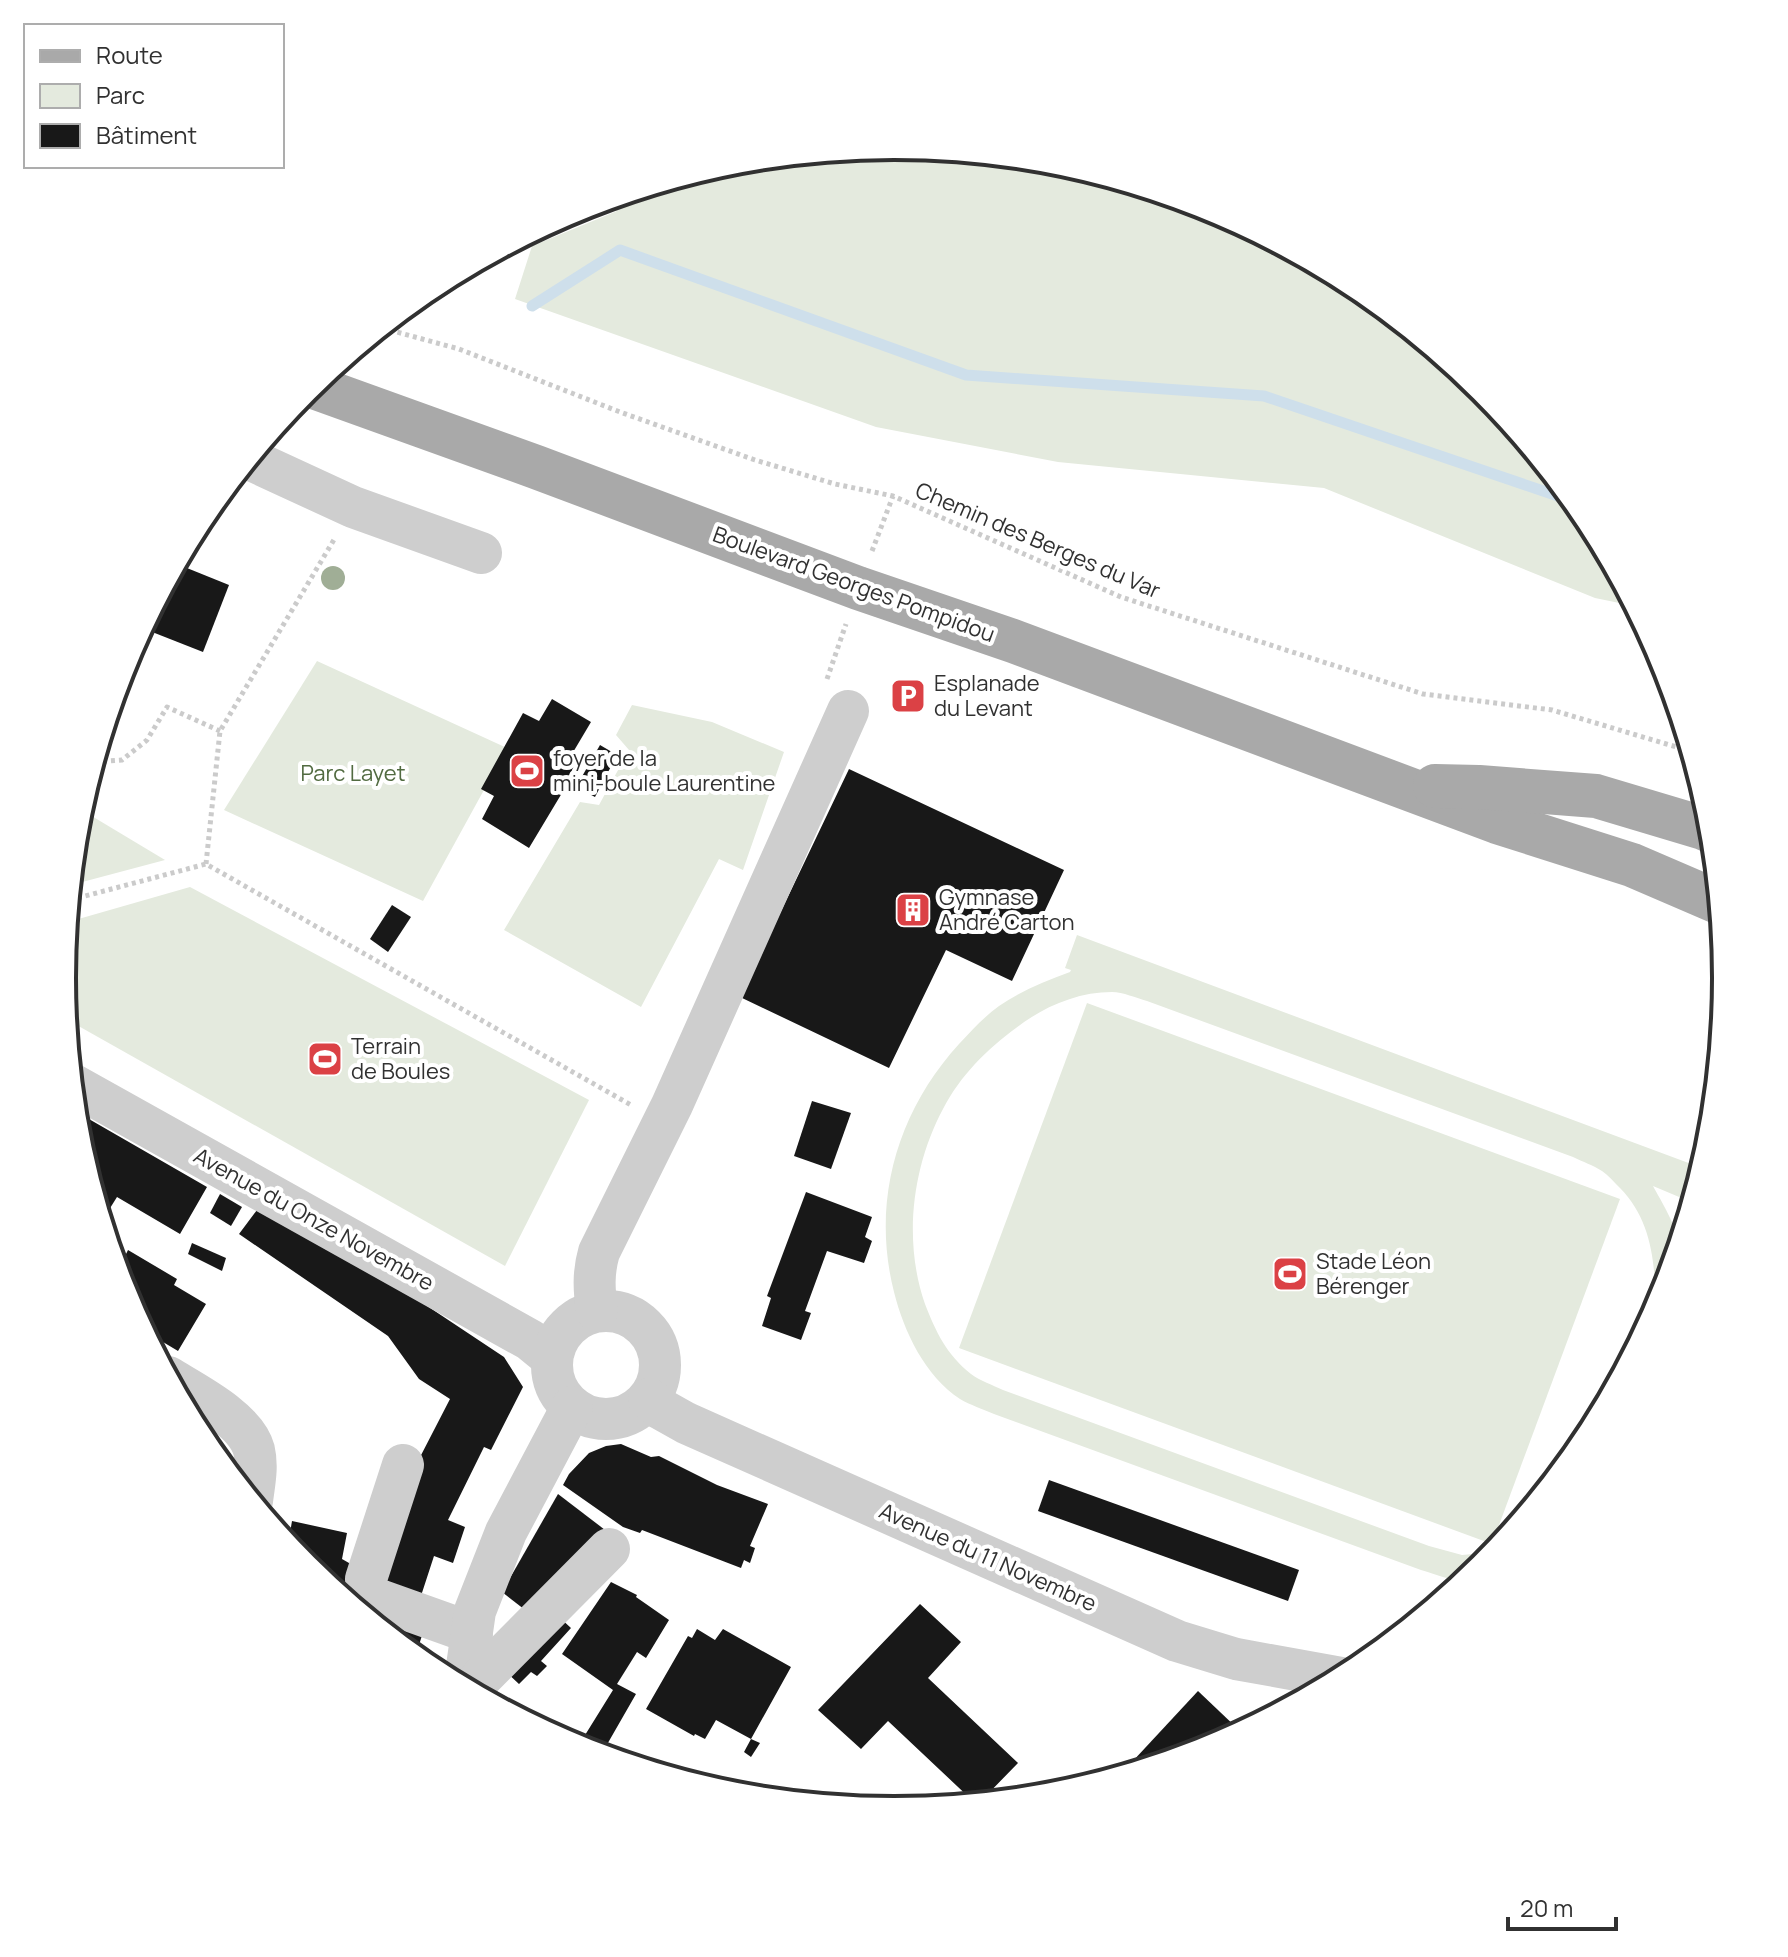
<svg xmlns="http://www.w3.org/2000/svg" width="1788" height="1957" viewBox="0 0 1788 1957" font-family="Manrope,sans-serif">
<style>
.green{fill:#e4eade}
.lines{fill:none;stroke-linecap:round;stroke-linejoin:round}
.stream{stroke:#cedfeb;stroke-width:11}
.building{fill:#181818}
.path{stroke:#cbcbcb;stroke-width:5;stroke-dasharray:4 4;stroke-linecap:butt}
.minor{stroke:#cecece;stroke-width:42}
.major{stroke:#a9a9a9;stroke-width:44}
.tree{fill:#a0ae96}
.labels{text-anchor:middle;dominant-baseline:central;stroke-width:8;stroke-linejoin:round;paint-order:stroke}
.street-label{font-size:22px;fill:#313131;stroke:#fff}
.poi-label{font-size:22px;fill:#313131;stroke:#fff;text-anchor:start}
.park-label{font-size:22px;fill:#526b41;stroke:#fff}
.rim{fill:none;stroke:#313131;stroke-width:4}
</style>
<rect width="100%" height="100%" fill="#fff"/>
<g class="green">
<path d="M 894,147 L 1057,163 L 1213,210 L 1357,287 L 1483,391 L 1586,517 L 1634,606 L 1595,598 L 1324,488 L 1058,462 L 876,427 L 515,299 L 532,246 L 617,211 L 600,202 L 732,162 Z"/>
<path d="M 317,661 L 507,748 L 423,901 L 224,810 Z"/>
<path d="M 632,705 L 712,722 L 784,752 L 743,870 L 719,859 L 641,1007 L 504,930 L 580,802 L 599,805 L 629,750 L 616,735 Z"/>
<path d="M 80,809 L 165,860 L 71,885 Z"/>
<path d="M 190,887 L 589,1100 L 505,1266 L 66,1019 L 62,978 L 68,922 Z"/>
<path d="M 1077,935 L 1702,1168 L 1691,1202 L 1653,1186 C 1661,1201 1677,1226 1678,1244 C 1679,1255 1661,1299 1656,1310 C 1655,1265 1653,1222 1620,1188 C 1614,1182 1608,1175 1602,1171 C 1593,1165 1583,1162 1573,1157 L 1147,1001 C 1136,998 1123,992 1112,992 C 1077,992 1043,1007 1016,1028 C 987,1049 960,1076 943,1109 C 912,1167 903,1241 925,1304 C 936,1332 946,1354 971,1374 C 980,1381 993,1385 1003,1390 L 1429,1546 L 1462,1555 L 1495,1552 C 1464,1589 1464,1583 1421,1570 L 994,1414 C 983,1409 970,1405 960,1399 C 925,1376 904,1332 894,1292 C 871,1202 897,1112 959,1044 C 972,1030 984,1017 999,1006 C 1021,991 1045,981 1070,972 L 1071,970 L 1065,968 Z"/>
<path d="M 1087,1003 L 1620,1199 L 1492,1544 L 959,1348 Z"/>
</g>
<g class="lines">
<path class="stream" d="M 532,306 L 620,250 L 966,375 L 1264,396 L 1558,496 L 1571,498"/>
</g>
<g class="building">
<path d="M 177,564 L 229,585 L 203,652 L 142,628 Z"/>
<path d="M 552,699 L 591,722 L 572,754 L 579,758 L 563,786 L 565,788 L 529,848 L 482,819 L 494,796 L 481,789 L 523,713 L 539,721 Z"/>
<path d="M 600,745 L 617,755 L 595,797 L 576,787 Z"/>
<path d="M 849,769 L 1064,870 L 1012,981 L 946,950 L 889,1068 L 740,997 Z"/>
<path d="M 392,905 L 411,917 L 388,952 L 370,939 Z"/>
<path d="M 812,1101 L 851,1113 L 831,1169 L 794,1156 Z"/>
<path d="M 75,1111 L 207,1187 L 180,1234 L 117,1197 L 102,1221 L 78,1140 Z"/>
<path d="M 806,1192 L 872,1217 L 865,1237 L 872,1241 L 864,1263 L 827,1251 L 805,1311 L 811,1313 L 801,1340 L 762,1326 L 771,1298 L 767,1296 Z"/>
<path d="M 220,1194 L 242,1207 L 231,1226 L 210,1213 Z"/>
<path d="M 260,1206 L 358,1260 L 504,1357 L 523,1387 L 491,1450 L 484,1447 L 448,1520 L 465,1527 L 453,1563 L 434,1556 L 419,1602 L 372,1587 L 402,1492 L 450,1399 L 419,1379 L 388,1336 L 239,1234 Z"/>
<path d="M 192,1243 L 226,1258 L 222,1271 L 188,1254 Z"/>
<path d="M 110,1247 L 125,1256 L 128,1250 L 177,1279 L 174,1285 L 206,1304 L 178,1351 L 143,1330 L 125,1296 Z"/>
<path d="M 200,1436 L 229,1454 L 226,1469 L 202,1440 Z"/>
<path d="M 621,1444 L 651,1457 L 659,1456 L 717,1485 L 768,1504 L 750,1546 L 755,1548 L 750,1563 L 744,1560 L 741,1568 L 642,1530 L 640,1533 L 623,1527 L 563,1485 L 569,1474 L 589,1453 L 606,1446 Z"/>
<path d="M 1049,1480 L 1299,1570 L 1288,1601 L 1038,1511 Z"/>
<path d="M 558,1494 L 609,1533 L 529,1613 L 502,1592 Z"/>
<path d="M 292,1521 L 347,1533 L 342,1559 L 349,1563 L 350,1583 L 344,1587 L 337,1587 L 336,1592 L 305,1566 L 288,1545 Z"/>
<path d="M 611,1582 L 637,1595 L 636,1597 L 669,1620 L 646,1658 L 637,1652 L 617,1684 L 636,1694 L 601,1755 L 577,1748 L 613,1690 L 562,1654 Z"/>
<path d="M 920,1604 L 961,1642 L 928,1678 L 1018,1763 L 980,1802 L 975,1803 L 888,1721 L 861,1749 L 818,1710 Z"/>
<path d="M 363,1614 L 425,1626 L 419,1645 L 406,1641 L 405,1648 Z"/>
<path d="M 558,1616 L 571,1628 L 541,1661 L 547,1666 L 537,1676 L 531,1672 L 519,1684 L 504,1670 Z"/>
<path d="M 697,1629 L 715,1640 L 723,1629 L 791,1667 L 751,1739 L 716,1720 L 705,1739 L 695,1734 L 694,1736 L 646,1709 L 688,1636 L 692,1638 Z"/>
<path d="M 1198,1691 L 1239,1730 L 1235,1735 L 1212,1747 L 1119,1776 Z"/>
<path d="M 751,1739 L 760,1743 L 751,1757 L 744,1752 Z"/>
<path d="M 863,1796 L 880,1805 L 877,1809 L 858,1807 Z"/>
</g>
<g class="lines">
<g class="path">
<path d="M 382,328 L 459,349 L 620,412 L 755,460 L 835,484 L 893,496 L 1121,597 L 1423,694 L 1552,710 L 1690,751"/>
<path d="M 206,512 L 214,515 L 227,492"/>
<path d="M 872,551 L 893,496"/>
<path d="M 827,679 L 846,624"/>
<path d="M 95,762 L 122,760 L 147,740 L 167,707 L 220,731"/>
<path d="M 206,864 L 220,731 L 335,538"/>
<path d="M 70,900 L 206,864 L 631,1105"/>
<path d="M 1712,1079 L 1715,1088"/>
</g>
<g class="minor">
<path d="M 249,459 L 353,507 L 481,553"/>
<path d="M 72,1084 L 530,1340 L 552,1358"/>
<circle cx="606" cy="1365" r="54"/>
<path d="M 597,1311 C 594,1290 593,1273 599,1252 L 672,1105 L 848,711"/>
<path d="M 168,1377 C 194,1393 246,1419 254,1450 C 258,1467 254,1484 252,1501"/>
<path d="M 649,1399 L 661,1409 L 686,1423 L 1177,1641 L 1236,1659 L 1341,1678"/>
<path d="M 403,1465 L 366,1579 L 367,1593 L 371,1597 L 472,1633"/>
<path d="M 464,1687 L 475,1611 L 506,1532 L 572,1407"/>
<path d="M 469,1690 L 609,1549"/>
</g>
<g class="major">
<path d="M 311,386 L 536,467 L 858,588 L 1013,641 L 1497,822 L 1632,865 L 1718,902"/>
<path d="M 1435,786 L 1479,787 L 1596,796 L 1703,828 L 1712,832"/>
</g>
</g>
<circle class="tree" cx="333" cy="578" r="12"/>
<defs>
<symbol id="parking-square" viewBox="-11 -11 22 22"><rect x="-9" y="-9" width="18" height="18" rx="4" fill="#db4145" stroke="#fff"/><path d="M-3.5-5.5H1a3.5 3.5 0 0 1 0 7H-1V5.5H-3.5ZM-1-3.4V-.6H.8a1.4 1.4 0 0 0 0-2.8Z" fill="#fff"/></symbol>
<symbol id="stadium-square" viewBox="-11 -11 22 22"><rect x="-9" y="-9" width="18" height="18" rx="4" fill="#db4145" stroke="#fff"/><path d="M0-5a6.5 5 0 1 0 0 10a6.5 5 0 1 0 0-10ZM-3.5-1.8h7v3.6h-7Z" fill="#fff"/></symbol>
<symbol id="building-square" viewBox="-11 -11 22 22"><rect x="-9" y="-9" width="18" height="18" rx="4" fill="#db4145" stroke="#fff"/><path d="M-4-6H4V6H1V3H-1V6H-4ZM-2.5-4.3h1.7v1.8h-1.7ZM.8-4.3h1.7v1.8H.8ZM-2.5-1h1.7V.8h-1.7ZM.8-1h1.7V.8H.8Z" fill="#fff"/></symbol>
</defs>
<g fill-rule="evenodd">
<use href="#parking-square" x="888" y="676" width="40" height="40"/>
<use href="#stadium-square" x="507" y="751" width="40" height="40"/>
<use href="#building-square" x="893" y="890" width="40" height="40"/>
<use href="#stadium-square" x="305" y="1039" width="40" height="40"/>
<use href="#stadium-square" x="1270" y="1254" width="40" height="40"/>
</g>
<g class="labels">
<g class="street-label">
<text transform="translate(1038 540) rotate(23)">Chemin des Berges du Var</text>
<text transform="translate(854 584) rotate(20)">Boulevard Georges Pompidou</text>
<text transform="translate(314 1219) rotate(29)">Avenue du Onze Novembre</text>
<text transform="translate(988 1557) rotate(24)">Avenue du 11 Novembre</text>
</g>
<g class="poi-label">
<text x="934" y="683">Esplanade<tspan x="934" dy="25">du Levant</tspan></text>
<text x="553" y="758">foyer de la<tspan x="553" dy="25">mini-boule Laurentine</tspan></text>
<text x="939" y="897">Gymnase<tspan x="939" dy="25">André Carton</tspan></text>
<text x="351" y="1046">Terrain<tspan x="351" dy="25">de Boules</tspan></text>
<text x="1316" y="1261">Stade Léon<tspan x="1316" dy="25">Bérenger</tspan></text>
</g>
<g class="park-label">
<text x="353" y="773">Parc Layet</text>
</g>
</g>
<path d="M0 0H1788V1957H0ZM76 978a818 818 0 1 1 1636 0a818 818 0 1 1-1636 0Z" fill="#fff" fill-rule="evenodd"/>
<path class="rim" d="M76 978a818 818 0 1 1 1636 0a818 818 0 1 1-1636 0Z"/>
<rect x="24" y="24" width="260" height="144" fill="#ffffff" stroke="#adadad" stroke-width="2"/>
<rect x="40" y="50" width="40" height="12" fill="#a9a9a9" stroke="#adadad" stroke-width="2"/>
<text x="96" y="64" font-size="24" fill="#313131">Route</text>
<rect x="40" y="84" width="40" height="24" fill="#e4eade" stroke="#adadad" stroke-width="2"/>
<text x="96" y="104" font-size="24" fill="#313131">Parc</text>
<rect x="40" y="124" width="40" height="24" fill="#181818" stroke="#adadad" stroke-width="2"/>
<text x="96" y="144" font-size="24" fill="#313131">Bâtiment</text>
<path d="M1508 1917v12h108v-12" fill="none" stroke="#313131" stroke-width="4"/>
<text x="1520" y="1917" font-size="24" fill="#313131" stroke="#ffffff" stroke-width="6" paint-order="stroke">20 m</text>
</svg>
